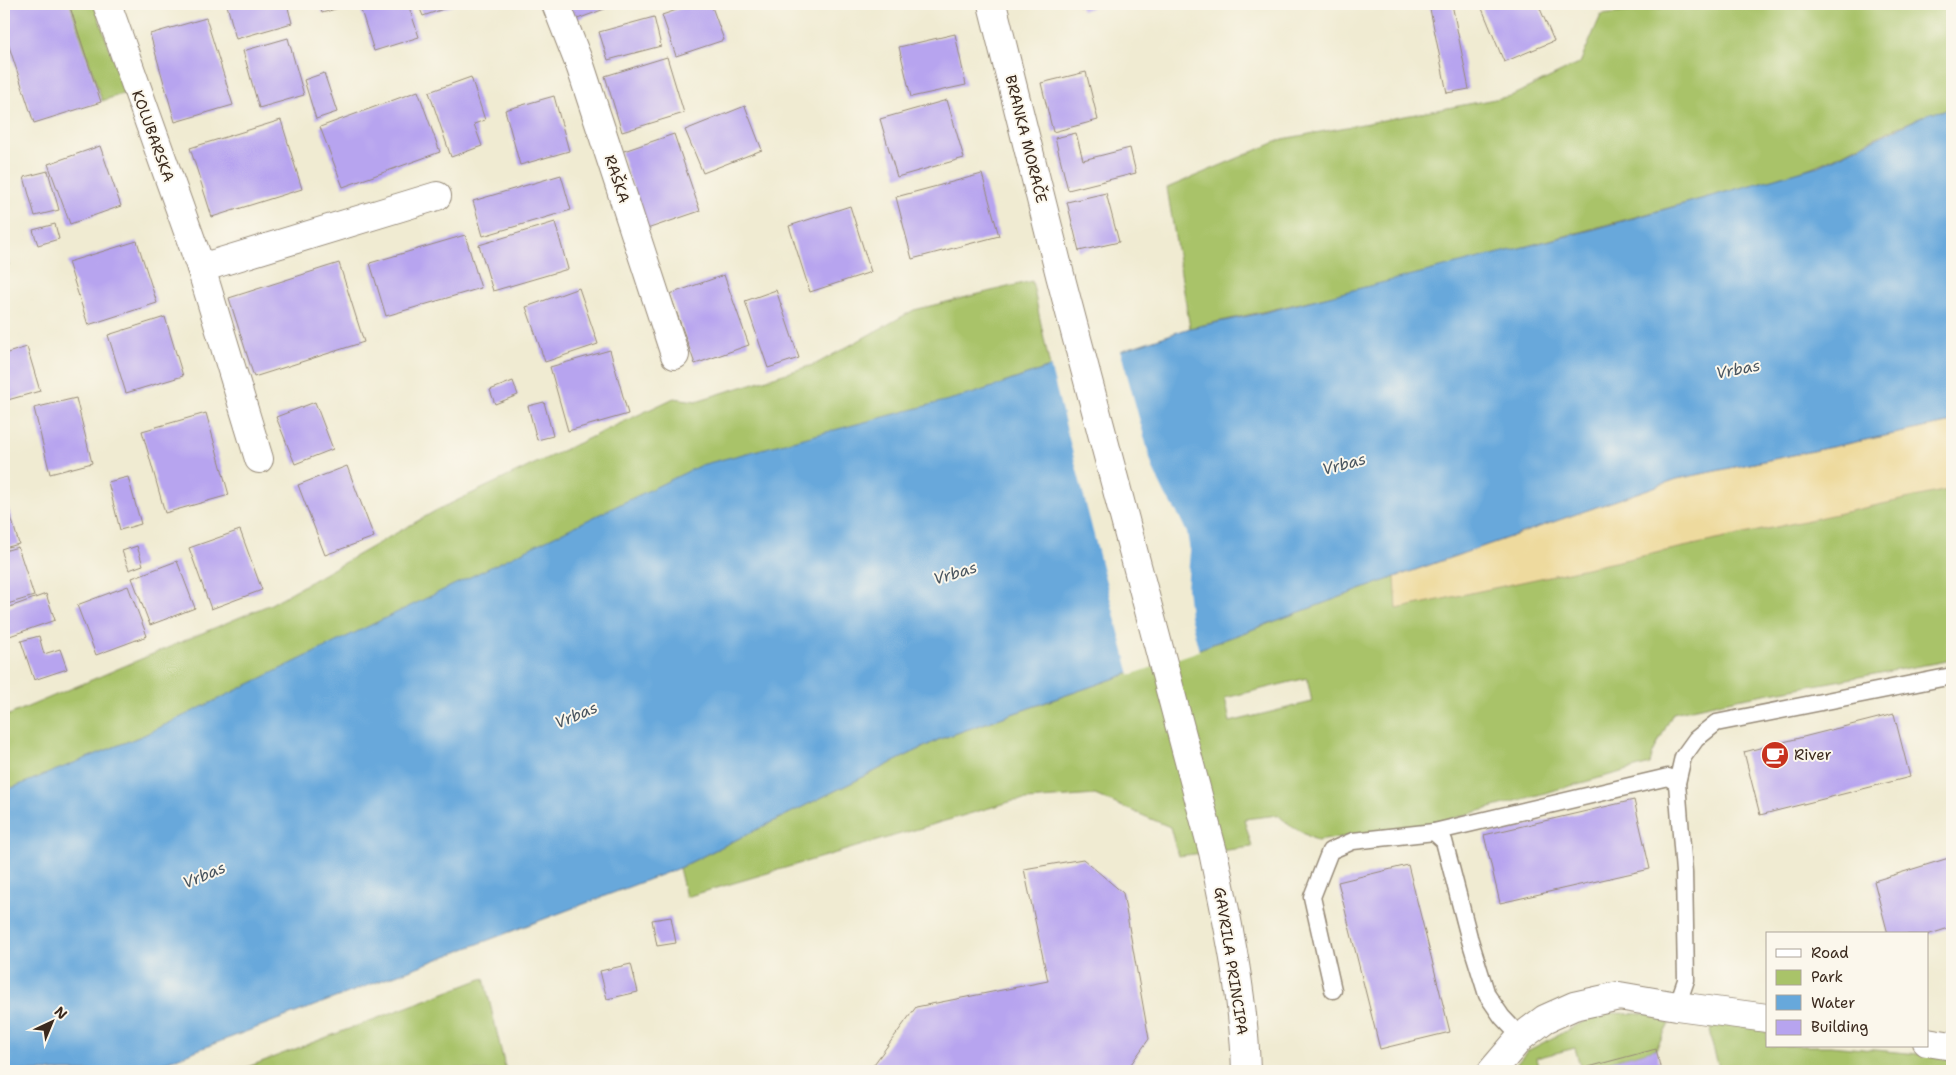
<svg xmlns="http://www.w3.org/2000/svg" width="1956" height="1075" viewBox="0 0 1956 1075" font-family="'Shantell Sans',sans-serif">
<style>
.green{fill:#a9c369;stroke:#727644;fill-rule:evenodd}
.sand{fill:#eeda9e;stroke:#94825e}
.water{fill:#67a8db;stroke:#51697c}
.pier{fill:#f0ebd2}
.building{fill:#b7a4ef}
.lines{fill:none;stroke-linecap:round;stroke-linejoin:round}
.service-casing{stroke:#968a78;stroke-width:19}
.minor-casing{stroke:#968a78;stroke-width:30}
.secondary-casing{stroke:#968a78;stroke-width:30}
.service{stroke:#fff;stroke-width:16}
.minor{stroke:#fff;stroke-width:28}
.secondary{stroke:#fff;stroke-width:28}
.labels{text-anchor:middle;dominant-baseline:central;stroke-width:4;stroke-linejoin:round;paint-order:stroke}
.street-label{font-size:15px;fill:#3b2a1e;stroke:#fbf7ec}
.poi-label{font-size:15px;fill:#3b2a1e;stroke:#fbf7ec;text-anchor:start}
.water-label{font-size:16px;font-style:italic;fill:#4a5660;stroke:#fbf7ec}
</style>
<rect width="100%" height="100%" fill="#fbf7ec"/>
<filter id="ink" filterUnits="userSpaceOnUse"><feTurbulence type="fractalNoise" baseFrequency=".02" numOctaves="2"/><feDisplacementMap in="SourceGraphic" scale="10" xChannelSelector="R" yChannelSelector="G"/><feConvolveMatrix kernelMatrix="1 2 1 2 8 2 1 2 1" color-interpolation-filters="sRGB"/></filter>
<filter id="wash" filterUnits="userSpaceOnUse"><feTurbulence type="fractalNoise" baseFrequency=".0096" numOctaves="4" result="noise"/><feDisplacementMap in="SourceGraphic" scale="20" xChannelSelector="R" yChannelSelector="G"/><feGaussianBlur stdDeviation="1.12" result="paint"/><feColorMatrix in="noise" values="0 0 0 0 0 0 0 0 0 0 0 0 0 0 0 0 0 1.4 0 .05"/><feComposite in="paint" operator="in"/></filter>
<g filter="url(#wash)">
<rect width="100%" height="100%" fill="#f0ebd2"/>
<g class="green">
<path d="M 70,4 L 94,4 L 125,93 L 102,101 Z"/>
<path d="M 1695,4 L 1952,4 L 1952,109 C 1897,119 1848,157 1794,173 C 1594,229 1393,284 1190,328 L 1167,188 L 1283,139 L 1511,96 L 1580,63 L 1601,15 Z"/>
<path d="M 1032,281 L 1050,367 L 975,393 L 144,735 L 13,788 L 4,778 L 4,717 L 271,604 L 437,510 L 674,398 L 696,401 L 816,364 L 914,310 Z"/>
<path d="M 1952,422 L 1952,660 L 1737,699 L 1673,713 L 1653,753 L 1650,764 L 1436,823 L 1317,841 L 1289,825 L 1278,815 L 1244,819 L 1252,847 L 1178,856 L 1170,827 L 1095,795 L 1013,801 L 686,897 L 679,868 L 940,739 L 1199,649 L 1395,577 L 1677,479 ZM 1307,678 L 1312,702 L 1230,722 L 1225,698 Z"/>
<path d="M 484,978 L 506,1071 L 237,1071 Z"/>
<path d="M 1612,1013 L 1648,1014 L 1669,1024 L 1656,1049 L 1581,1069 L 1575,1048 L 1536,1058 L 1539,1071 L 1511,1071 L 1527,1051 L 1593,1017 Z"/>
<path d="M 1722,1020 L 1767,1032 L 1767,1046 L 1830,1046 L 1952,1057 L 1952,1071 L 1831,1071 L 1829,1063 L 1801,1071 L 1720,1071 L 1710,1037 L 1711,1024 Z"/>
</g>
<path class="sand" d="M 1952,422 L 1952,489 L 1397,609 L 1395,577 L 1677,479 Z"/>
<path class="water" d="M 1952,109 L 1952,422 L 1677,479 L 1395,577 L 1199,649 L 940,739 L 679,868 L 142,1071 L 4,1071 L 4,791 L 144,735 L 701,465 L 975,393 L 1050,367 L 1120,351 L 1190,328 L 1262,313 L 1595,229 L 1818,166 L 1930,113 Z"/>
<path class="pier" d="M 1120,349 L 1153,469 L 1166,496 L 1179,516 L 1187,533 L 1190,551 L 1187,588 L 1190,616 L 1199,651 L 1130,675 L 1050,365 Z"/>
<g id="blocks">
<g class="building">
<path d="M 4,4 L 69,4 L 101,102 L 34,123 L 4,31 Z"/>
<path d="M 232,4 L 287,4 L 292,23 L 236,39 L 227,5 Z"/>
<path d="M 319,4 L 352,4 L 322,13 Z"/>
<path d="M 359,4 L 408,4 L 419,37 L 374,51 Z"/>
<path d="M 418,4 L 458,4 L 423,16 Z"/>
<path d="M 566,4 L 618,4 L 572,21 Z"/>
<path d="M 694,4 L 711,4 L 724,40 L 676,56 L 662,15 Z"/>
<path d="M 1079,4 L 1102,4 L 1082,11 Z"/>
<path d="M 1429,4 L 1452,4 L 1469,89 L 1447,93 Z"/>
<path d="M 1486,4 L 1538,4 L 1554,41 L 1504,62 L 1481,6 Z"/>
<path d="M 654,17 L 661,46 L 608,60 L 599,32 Z"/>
<path d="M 206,18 L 233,105 L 175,122 L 150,34 Z"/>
<path d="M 955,34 L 966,85 L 911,97 L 899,47 Z"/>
<path d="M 288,38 L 304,95 L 259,108 L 243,51 Z"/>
<path d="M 667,57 L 684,113 L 622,132 L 605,76 Z"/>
<path d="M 1086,72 L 1098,120 L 1053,132 L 1041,83 Z"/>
<path d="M 324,73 L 337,112 L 316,119 L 304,80 Z"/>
<path d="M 471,77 L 485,120 L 474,124 L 482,146 L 451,157 L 429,92 Z"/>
<path d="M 418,91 L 440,152 L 343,187 L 320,127 Z"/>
<path d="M 554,96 L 569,151 L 520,165 L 505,110 Z"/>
<path d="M 947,100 L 964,158 L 897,177 L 880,119 Z"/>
<path d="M 745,106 L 762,150 L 703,173 L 685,130 Z"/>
<path d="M 281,120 L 302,189 L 212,217 L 190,148 Z"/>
<path d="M 1076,133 L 1083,160 L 1130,148 L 1136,173 L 1068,190 L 1055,138 Z"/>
<path d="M 674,134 L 700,211 L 647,229 L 621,152 Z"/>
<path d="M 100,146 L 121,206 L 70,224 L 48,164 Z"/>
<path d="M 48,171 L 59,210 L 35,216 L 24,177 Z"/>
<path d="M 982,174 L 999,236 L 912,259 L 896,197 Z"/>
<path d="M 561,175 L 571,210 L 483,236 L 473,201 Z"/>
<path d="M 1106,193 L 1119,242 L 1079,251 L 1067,202 Z"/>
<path d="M 850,206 L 871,272 L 810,292 L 789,226 Z"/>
<path d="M 555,222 L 568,269 L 493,291 L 479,245 Z"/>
<path d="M 55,224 L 59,239 L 38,245 L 33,230 Z"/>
<path d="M 465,235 L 481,288 L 386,316 L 370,263 Z"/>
<path d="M 137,241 L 157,303 L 88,325 L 68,262 Z"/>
<path d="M 4,246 L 9,264 L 4,266 Z"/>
<path d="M 339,263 L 364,342 L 254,377 L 229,298 Z"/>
<path d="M 724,275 L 749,345 L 695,364 L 670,294 Z"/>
<path d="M 579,288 L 598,344 L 545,362 L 526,307 Z"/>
<path d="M 776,290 L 799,358 L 768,368 L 745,301 Z"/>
<path d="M 165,317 L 183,376 L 126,393 L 108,335 Z"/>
<path d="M 27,347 L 40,391 L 4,401 L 4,354 Z"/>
<path d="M 610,350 L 628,414 L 568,431 L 550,367 Z"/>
<path d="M 513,381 L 518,395 L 495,404 L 490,390 Z"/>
<path d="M 76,398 L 92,463 L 50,474 L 34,408 Z"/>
<path d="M 315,402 L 333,449 L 295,464 L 276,417 Z"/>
<path d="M 544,402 L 553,436 L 537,440 L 528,406 Z"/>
<path d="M 206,413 L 229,495 L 165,513 L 142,431 Z"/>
<path d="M 347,466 L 374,537 L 325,555 L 298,485 Z"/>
<path d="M 128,477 L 141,524 L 120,530 L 108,482 Z"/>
<path d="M 4,493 L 19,544 L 4,548 Z"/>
<path d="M 240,530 L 262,590 L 211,609 L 189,548 Z"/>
<path d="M 137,546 L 143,565 L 129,570 L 122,551 Z"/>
<path d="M 18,547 L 34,596 L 4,605 L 4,551 Z"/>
<path d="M 177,561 L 195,608 L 150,625 L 132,578 Z"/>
<path d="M 128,586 L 147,636 L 96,655 L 77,605 Z"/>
<path d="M 46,594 L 55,620 L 4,638 L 4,609 Z"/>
<path d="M 39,636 L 44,654 L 60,649 L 67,669 L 34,680 L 21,641 Z"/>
<path d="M 1894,714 L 1910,777 L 1760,815 L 1744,752 Z"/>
<path d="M 1634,800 L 1650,869 L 1500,903 L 1484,835 Z"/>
<path d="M 1952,857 L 1952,927 L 1927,935 L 1888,934 L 1874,881 Z"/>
<path d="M 1083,859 L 1123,893 L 1149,1039 L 1126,1071 L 869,1071 L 916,1007 L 1048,981 L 1024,869 Z"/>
<path d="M 1408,865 L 1450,1032 L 1380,1049 L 1338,882 Z"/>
<path d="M 671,917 L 676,943 L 657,946 L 652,920 Z"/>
<path d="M 631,964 L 638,992 L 607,999 L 600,971 Z"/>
<path d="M 1656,1049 L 1661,1071 L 1582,1071 L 1581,1069 Z"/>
</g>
</g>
</g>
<g filter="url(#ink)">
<use href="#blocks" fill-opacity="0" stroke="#968a78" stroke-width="1"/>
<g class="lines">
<defs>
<g id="service">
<path d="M 1434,832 L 1668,777 L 1677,783"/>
<path d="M 1333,990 L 1312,897 L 1330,851 L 1353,841 L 1434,832 L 1444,841 L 1469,937 L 1487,995 L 1502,1017 L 1521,1037"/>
<path d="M 1677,1006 L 1686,980 L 1684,872 L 1677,783 L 1683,757 L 1696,739 L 1716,723 L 1952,676"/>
</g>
<g id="minor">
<path d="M 107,4 L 201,268 L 259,459"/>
<path d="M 556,4 L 581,68 L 675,355"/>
<path d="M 201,268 L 437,196"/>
<path d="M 1927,1042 L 1952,1046"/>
<path d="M 1492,1071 L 1521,1037 L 1545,1019 L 1574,1006 L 1619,996 L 1677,1006 L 1767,1018"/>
</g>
<path id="secondary" d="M 992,4 L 1060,275 L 1213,852 C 1228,924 1244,997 1246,1071"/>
</defs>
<use href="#service" class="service-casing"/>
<use href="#minor" class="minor-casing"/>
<use href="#secondary" class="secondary-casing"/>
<use href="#service" class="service"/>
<use href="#minor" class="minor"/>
<use href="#secondary" class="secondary"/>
</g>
</g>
<defs>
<symbol id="cafe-disc" viewBox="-11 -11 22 22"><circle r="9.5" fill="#c8321e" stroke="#fbf7ec"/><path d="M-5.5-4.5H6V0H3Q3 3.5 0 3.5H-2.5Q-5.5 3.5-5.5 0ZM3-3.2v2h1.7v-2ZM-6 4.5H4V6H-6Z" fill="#fff"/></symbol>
</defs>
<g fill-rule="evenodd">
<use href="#cafe-disc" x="1759" y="739" width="32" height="32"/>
</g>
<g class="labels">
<g class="street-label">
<text transform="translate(153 136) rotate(70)">KOLUBARSKA</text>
<text transform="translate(1026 139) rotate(76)">BRANKA MORAČE</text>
<text transform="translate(617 179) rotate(72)">RAŠKA</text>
<text transform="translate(1231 961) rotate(81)">GAVRILA PRINCIPA</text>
</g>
<g class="poi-label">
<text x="1794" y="755">River</text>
</g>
<g class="water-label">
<text transform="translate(1738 369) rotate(-11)">Vrbas</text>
<text transform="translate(1344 464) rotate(-15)">Vrbas</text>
<text transform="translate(955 573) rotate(-17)">Vrbas</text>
<text transform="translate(576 715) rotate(-23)">Vrbas</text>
<text transform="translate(204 875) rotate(-23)">Vrbas</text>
</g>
</g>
<rect width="1956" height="1075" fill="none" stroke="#fbf7ec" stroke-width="20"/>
<rect x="1766" y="932" width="162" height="115" fill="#fbf7ec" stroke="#aea59a"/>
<rect x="1776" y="949" width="25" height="8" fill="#ffffff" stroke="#aea59a"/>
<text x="1811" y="958" font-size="15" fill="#3b2a1e">Road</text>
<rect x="1776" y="970" width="25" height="15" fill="#a9c369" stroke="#aea59a"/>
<text x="1811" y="982" font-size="15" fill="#3b2a1e">Park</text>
<rect x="1776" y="995" width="25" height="15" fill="#67a8db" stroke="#aea59a"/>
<text x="1811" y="1008" font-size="15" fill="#3b2a1e">Water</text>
<rect x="1776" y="1020" width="25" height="15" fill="#b7a4ef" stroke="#aea59a"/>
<text x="1811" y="1032" font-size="15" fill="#3b2a1e">Building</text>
<g transform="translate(52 1022) rotate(44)" stroke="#fbf7ec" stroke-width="4" paint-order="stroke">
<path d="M0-4L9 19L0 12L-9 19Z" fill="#3b2a1e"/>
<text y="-8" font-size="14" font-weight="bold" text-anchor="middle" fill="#3b2a1e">N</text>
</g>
</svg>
